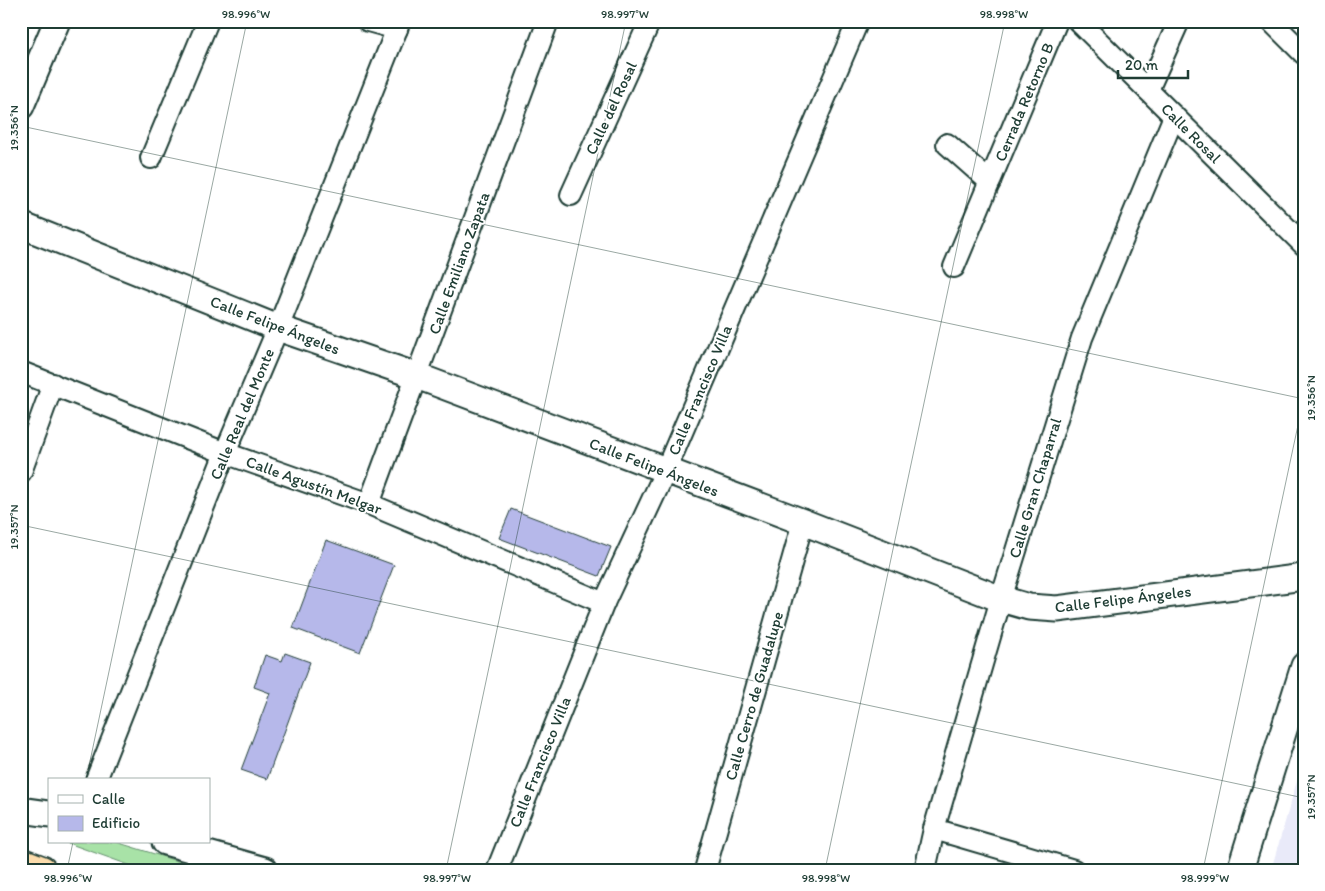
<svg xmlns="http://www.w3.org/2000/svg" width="1325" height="891" viewBox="0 0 1325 891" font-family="Itim,sans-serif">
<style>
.built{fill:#e9eaf9}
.green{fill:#a8e2a7;stroke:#64906e}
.building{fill:#b6b8ea;stroke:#1f3d34}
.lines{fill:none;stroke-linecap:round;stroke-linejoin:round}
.minor-casing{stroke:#1f3d34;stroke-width:24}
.tertiary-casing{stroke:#1f3d34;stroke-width:29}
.trunk-casing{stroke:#1f3d34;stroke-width:31}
.minor{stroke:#fff;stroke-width:20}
.tertiary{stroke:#fff;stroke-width:25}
.trunk{stroke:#fcdcac;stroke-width:28}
.ticks{fill:none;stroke:#1f3d34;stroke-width:1;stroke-opacity:0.45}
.labels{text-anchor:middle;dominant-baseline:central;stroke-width:4;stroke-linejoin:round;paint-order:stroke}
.street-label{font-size:16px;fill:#1f3d34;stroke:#fff}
.neatline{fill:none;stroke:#1f3d34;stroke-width:2}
.ticks-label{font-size:12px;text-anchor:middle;fill:#1f3d34}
</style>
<rect width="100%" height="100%" fill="#fff"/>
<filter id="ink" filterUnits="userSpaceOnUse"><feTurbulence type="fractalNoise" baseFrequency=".02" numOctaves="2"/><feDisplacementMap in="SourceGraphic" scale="10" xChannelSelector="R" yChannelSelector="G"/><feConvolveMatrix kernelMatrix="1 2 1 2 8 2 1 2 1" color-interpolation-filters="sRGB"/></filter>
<g filter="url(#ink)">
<path class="built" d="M 1304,757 L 1304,870 L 1271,870 Z"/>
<path class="green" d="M 65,842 L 116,842 L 206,870 L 143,870 Z"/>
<g class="building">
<path d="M 511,509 L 611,547 L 599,576 L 499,538 Z"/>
<path d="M 326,540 L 394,565 L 360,653 L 293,628 Z"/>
<path d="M 285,653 L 310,662 L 267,779 L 241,770 L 270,693 L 254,687 L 265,655 L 282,661 Z"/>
</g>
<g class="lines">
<defs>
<g id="minor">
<path d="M 368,21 L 397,29"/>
<path d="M 1078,21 L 1304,245"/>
<path d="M 1271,21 L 1304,54"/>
<path d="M 1148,90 L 1179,21"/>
<path d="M 947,144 L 990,182"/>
<path d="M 151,158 L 208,21"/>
<path d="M 571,195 L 650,21"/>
<path d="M 954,267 L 1057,21"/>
<path d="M 21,372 L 225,453 L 369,504 L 604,603"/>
<path d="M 21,472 L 53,384"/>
<path d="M 369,504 L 548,21"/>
<path d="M 96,780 L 225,453 L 278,328 L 400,21"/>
<path d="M 934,829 L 1074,870"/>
<path d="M 497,870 L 604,603 L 665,472 L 858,21"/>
<path d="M 705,870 L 803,522"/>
<path d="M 925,870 L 934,829 L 1001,599 L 1082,338 L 1174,116"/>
</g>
<g id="tertiary">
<path d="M 21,106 L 57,21"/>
<path d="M 21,225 L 278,328 L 417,376 L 803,522 L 1001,599 L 1029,607 L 1057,609 L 1304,577"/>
<path d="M 21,810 L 49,814"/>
<path d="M 165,842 L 265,870"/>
<path d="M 1240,870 L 1304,666"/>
</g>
<path id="trunk" d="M 21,862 L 42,870"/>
</defs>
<use href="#minor" class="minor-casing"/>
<use href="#tertiary" class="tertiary-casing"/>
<use href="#trunk" class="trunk-casing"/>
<use href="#minor" class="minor"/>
<use href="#tertiary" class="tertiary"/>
<use href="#trunk" class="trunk"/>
</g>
</g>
<path class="ticks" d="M 21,126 L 1304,399M 21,525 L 1304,798M 86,780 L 247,21M 67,870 L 73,842M 446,870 L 626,21M 825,870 L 1005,21M 1203,870 L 1304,397"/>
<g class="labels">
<g class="street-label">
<text transform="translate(1024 102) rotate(-67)">Cerrada Retorno B</text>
<text transform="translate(611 108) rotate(-65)">Calle del Rosal</text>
<text transform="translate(1191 133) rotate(45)">Calle Rosal</text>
<text transform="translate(459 263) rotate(-70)">Calle Emiliano Zapata</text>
<text transform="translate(275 325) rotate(21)">Calle Felipe Ángeles</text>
<text transform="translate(700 390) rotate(-67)">Calle Francisco Villa</text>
<text transform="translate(242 414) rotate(-67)">Calle Real del Monte</text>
<text transform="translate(654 467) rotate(21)">Calle Felipe Ángeles</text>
<text transform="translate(314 485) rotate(20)">Calle Agustín Melgar</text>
<text transform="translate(1035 488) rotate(-73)">Calle Gran Chaparral</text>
<text transform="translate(1123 599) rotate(-7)">Calle Felipe Ángeles</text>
<text transform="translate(754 696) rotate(-74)">Calle Cerro de Guadalupe</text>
<text transform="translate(540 762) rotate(-68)">Calle Francisco Villa</text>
</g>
</g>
<rect width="1325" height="891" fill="none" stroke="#fff" stroke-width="55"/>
<rect x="48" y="778" width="162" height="65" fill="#ffffff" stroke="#a5b1ae"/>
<rect x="58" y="795" width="25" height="8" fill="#ffffff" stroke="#a5b1ae"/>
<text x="92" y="804" font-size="15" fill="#1f3d34">Calle</text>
<rect x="58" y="816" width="25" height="15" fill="#b6b8ea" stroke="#a5b1ae"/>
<text x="92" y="828" font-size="15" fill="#1f3d34">Edificio</text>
<path d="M1118 70v8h70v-8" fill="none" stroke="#1f3d34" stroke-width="2.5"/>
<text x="1125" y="70" font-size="15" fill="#1f3d34" stroke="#ffffff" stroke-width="4" paint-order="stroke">20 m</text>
<rect x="28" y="28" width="1270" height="836" class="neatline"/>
<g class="ticks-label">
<text x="246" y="18">98.996°W</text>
<text x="625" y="18">98.997°W</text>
<text x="1004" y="18">98.998°W</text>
<text transform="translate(14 128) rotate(-90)" y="4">19.356°N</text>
<text transform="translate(1311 398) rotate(-90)" y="4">19.356°N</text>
<text transform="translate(14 527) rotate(-90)" y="4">19.357°N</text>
<text transform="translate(1311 797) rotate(-90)" y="4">19.357°N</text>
<text x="68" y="882">98.996°W</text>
<text x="447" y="882">98.997°W</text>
<text x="826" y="882">98.998°W</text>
<text x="1205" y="882">98.999°W</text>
</g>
</svg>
